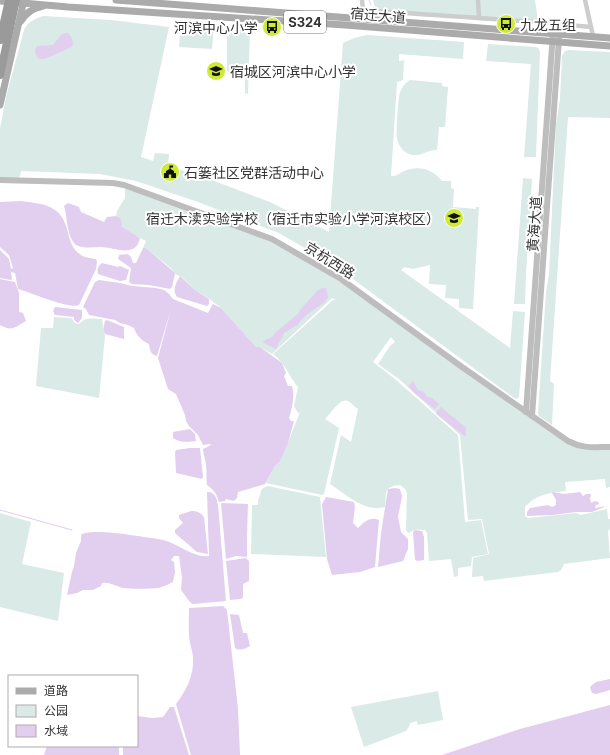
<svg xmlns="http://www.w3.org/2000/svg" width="610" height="755" viewBox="0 0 610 755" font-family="Inter,'Noto Sans SC',sans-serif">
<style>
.green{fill:#daeae6}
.water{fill:#e2ceef}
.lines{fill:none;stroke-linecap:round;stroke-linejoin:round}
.stream{stroke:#e2ceef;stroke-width:1}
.street{stroke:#cdcdcd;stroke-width:4.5}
.secondary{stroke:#bdbdbd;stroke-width:6}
.primary{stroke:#ababab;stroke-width:7}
.highway-bridge{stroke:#9a9a9a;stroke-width:8}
.labels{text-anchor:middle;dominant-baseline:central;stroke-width:4;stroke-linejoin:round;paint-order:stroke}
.shield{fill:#fff;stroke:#707070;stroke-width:1}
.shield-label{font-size:13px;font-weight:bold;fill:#333}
.street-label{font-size:14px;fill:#333;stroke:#fff}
.poi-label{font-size:14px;fill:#333;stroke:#fff;text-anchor:start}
</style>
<rect width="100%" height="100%" fill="#fff"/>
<g class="green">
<path d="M 373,0 L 535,0 L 538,20 L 376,11 Z"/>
<path d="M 43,16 L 111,20 L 169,27 L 141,157 L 153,161 L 155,153 L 169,154 L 168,166 L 206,178 L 270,202 L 329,232 L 343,43 L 354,38 L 367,35 L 464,42 L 463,59 L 399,54 L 399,61 L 404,60 L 403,80 L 397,82 L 391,176 C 396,177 398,174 402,172 C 417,165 432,168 442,181 L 451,181 L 451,188 L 454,189 L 453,207 L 476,209 L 476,207 L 479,207 L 473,309 L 459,308 L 459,299 L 445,298 L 446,285 L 429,284 L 430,265 L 413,269 L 404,267 L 401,270 L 510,348 L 513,311 L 525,312 L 519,397 L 517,399 L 514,398 L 334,265 L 279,233 L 198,202 L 136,181 L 100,174 L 21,171 L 20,176 L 18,178 L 0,178 L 0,129 L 6,97 L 24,30 C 28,22 34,19 43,16 Z"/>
<path d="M 181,23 L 214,26 L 212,49 L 179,47 Z"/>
<path d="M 234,30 L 243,30 L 247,33 L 247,30 L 250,30 L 248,94 L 245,93 L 245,75 L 239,78 L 233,78 L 227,71 L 227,37 Z"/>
<path d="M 488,44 L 535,47 L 538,48 L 540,51 L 536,157 L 524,157 L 531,64 L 486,61 Z"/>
<path d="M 569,50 L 610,52 L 610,118 L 568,117 L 550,381 L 554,384 L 552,425 L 539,416 L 538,413 L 546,292 L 549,274 L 556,125 L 560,99 L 562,56 L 565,51 Z"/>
<path d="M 410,80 L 442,83 L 442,86 L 448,87 L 445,127 L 439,127 L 437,150 C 425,150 418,160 405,152 C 401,149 398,143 397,139 C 396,131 398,99 400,92 C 402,87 405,83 410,80 Z"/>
<path d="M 523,178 L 532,179 L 526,273 L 525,304 L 514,304 Z"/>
<path d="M 125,187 L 269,239 L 345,285 L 467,374 L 566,443 C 581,450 594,450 610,449 L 610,487 L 606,488 L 605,479 L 565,482 L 566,491 C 549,493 537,494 525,507 L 525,516 L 528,518 L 576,513 L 581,515 L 607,509 L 608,519 L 610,519 L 610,529 L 608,531 L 610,558 L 564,564 L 561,570 L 558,572 L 484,581 L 483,576 L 472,577 L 473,558 L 489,554 L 482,519 L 468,520 L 460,435 L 399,379 L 378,364 L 390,346 L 395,342 L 391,337 L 373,362 C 403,384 430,411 458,435 L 465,522 L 481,520 L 488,554 L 472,557 L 471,566 L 458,568 L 458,576 L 454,577 L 451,559 L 429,561 L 427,533 L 425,530 C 418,529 414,529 409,533 L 406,531 L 407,493 L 405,489 L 400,485 C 383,487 387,491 385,507 C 365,513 346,494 330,484 L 341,435 L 351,442 L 358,409 C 355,407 351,403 348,401 C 341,397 330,414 325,419 L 339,428 L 324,494 L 322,495 L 266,483 L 275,466 L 281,460 L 300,412 L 298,413 L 294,406 L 298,387 C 288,375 286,364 273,354 L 333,300 L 336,300 L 332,298 L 272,354 L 260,347 L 256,347 L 221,308 L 207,297 L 195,290 L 182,277 L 175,274 L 172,269 L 146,248 L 143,248 L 146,241 L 140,238 L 121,226 L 120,218 L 116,216 L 117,211 L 125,198 Z"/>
<path d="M 54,317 L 71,318 L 75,323 L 79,324 C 86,316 93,319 102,319 L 105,336 L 99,398 L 36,386 L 41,328 L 53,328 Z"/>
<path d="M 268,486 L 320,497 L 326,557 L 251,554 L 252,505 L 258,505 L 258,500 C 263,492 257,490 268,486 Z"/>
<path d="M 0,513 L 31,522 L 22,564 L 64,573 L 58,621 L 0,607 Z"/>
<path d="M 438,691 L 443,720 L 418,725 L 417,721 L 410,723 L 409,727 L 406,731 L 364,747 L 351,707 Z"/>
</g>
<g class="water">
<path d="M 65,33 L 68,33 C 72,37 74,42 72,47 L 49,57 L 44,59 L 39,59 C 35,55 34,51 37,46 L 53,45 L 61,35 Z"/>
<path d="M 22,201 C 33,203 46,203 55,210 C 72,222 64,244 81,255 C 85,258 91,258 96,259 L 97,262 L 96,269 L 79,305 C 68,309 32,293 18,289 L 15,273 L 11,272 L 12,279 L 11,280 L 0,278 L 0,250 L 9,259 L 11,269 L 13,268 L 9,255 L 0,247 L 0,202 Z"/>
<path d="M 68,203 L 79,207 L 81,212 L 104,222 L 107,217 L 116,216 L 120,218 L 122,223 L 121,226 L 140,238 C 136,259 114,247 101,247 C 93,247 84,249 76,245 C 66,235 68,219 64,206 Z"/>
<path d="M 143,248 L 146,248 L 174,272 L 175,274 L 172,287 L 170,289 L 149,285 L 132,284 L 129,282 L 131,268 L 118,259 L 119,255 L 128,254 L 131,257 L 133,263 L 136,263 Z"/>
<path d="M 102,263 L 118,267 L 120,266 L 129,270 L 126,280 L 120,281 L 98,274 C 97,269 98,266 102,263 Z"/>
<path d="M 180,276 L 195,290 L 209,299 L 209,304 L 207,306 L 177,297 C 172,290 176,283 180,276 Z"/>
<path d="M 0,279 L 15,282 L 19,293 L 19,312 L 23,313 L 26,321 C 15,327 12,332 0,325 Z"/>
<path d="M 99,280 L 120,283 L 132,286 L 156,288 L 164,290 L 169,294 L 173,299 L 208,313 L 213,304 L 221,308 L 256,347 L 260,347 L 282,363 L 286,373 L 284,376 L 288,386 L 292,386 C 295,397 292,408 289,418 L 291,421 L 294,421 L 288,443 L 281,460 L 275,466 L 265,484 L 238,492 L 237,498 L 234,501 L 226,499 L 225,501 L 219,502 C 217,494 214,490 207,485 C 206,478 207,472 206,466 C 206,460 203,455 203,449 L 211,445 L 210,444 L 203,445 L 198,435 L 189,426 L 186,421 L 185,415 L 176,394 L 168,389 L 158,358 L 171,309 L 157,356 C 150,354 150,350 149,344 C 142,341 136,335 134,328 L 128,325 L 120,323 L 115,320 L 89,315 L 86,309 L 83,307 L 95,282 Z"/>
<path d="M 323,288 L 326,288 L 328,297 L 325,302 L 306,315 L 297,325 L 284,333 L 276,349 L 264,343 L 263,341 L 272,337 L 276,332 L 298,314 L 301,309 L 318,290 Z"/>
<path d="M 55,307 L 82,310 L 82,318 L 78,323 L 74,320 L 74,317 L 55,315 L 53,311 Z"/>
<path d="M 107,320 L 124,327 L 124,339 L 105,334 C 103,330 104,325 105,321 Z"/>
<path d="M 413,381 L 418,390 L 424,392 L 427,397 L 432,398 L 439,404 L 435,409 L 414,393 L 408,386 Z"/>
<path d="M 441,407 L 466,428 L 466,437 L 436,414 L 437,411 Z"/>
<path d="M 190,429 L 195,434 L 196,441 C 189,442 179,443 173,438 L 173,432 Z"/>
<path d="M 190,448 L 200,448 L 203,477 L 202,479 L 176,473 L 175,452 L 176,450 Z"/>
<path d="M 395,488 L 400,489 L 402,496 L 398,517 L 401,532 L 408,539 L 408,549 L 403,561 L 378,567 L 381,533 L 388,489 Z"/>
<path d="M 207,492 C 215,492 216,497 218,505 L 226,601 L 193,604 L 190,602 L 181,590 L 182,578 L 179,556 L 174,556 L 171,560 L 174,562 L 175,572 L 173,582 C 168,584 163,587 158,588 C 150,589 131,589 123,588 C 115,586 110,582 102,583 L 101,586 L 93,590 L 83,590 L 77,593 L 67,595 L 72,572 L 74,566 L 76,553 L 81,541 L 81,535 C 91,527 148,538 163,540 C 179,544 193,558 209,556 Z"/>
<path d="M 553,492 L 564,494 L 580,492 L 583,496 L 586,494 L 591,494 L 590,499 L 591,503 L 595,501 L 598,502 L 599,504 L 596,505 L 595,508 L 607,506 L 592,512 L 576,512 L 552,515 L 527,516 L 527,512 L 530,508 L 548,505 L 552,507 L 556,505 L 556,500 L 552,493 Z"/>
<path d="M 326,497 L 354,502 L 355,507 L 353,523 L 358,528 C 364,522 370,516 379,520 L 375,567 L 360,572 L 332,575 L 327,559 L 322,504 Z"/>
<path d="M 221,503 L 248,504 L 247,535 L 247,557 L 236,556 L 226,559 Z"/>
<path d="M 191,511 C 197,511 200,512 204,517 L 208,554 L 197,552 L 175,533 L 175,530 L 183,523 L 179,518 L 179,515 Z"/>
<path d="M 415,530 L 422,531 L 424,537 L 424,560 L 418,561 L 415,560 L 413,532 Z"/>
<path d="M 246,558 L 249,561 L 249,581 L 243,584 L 243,597 L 241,599 L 230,600 L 226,561 Z"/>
<path d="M 223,606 L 227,610 L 238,709 L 240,755 L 191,755 L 176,704 C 186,691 194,676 193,658 C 193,653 191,648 190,643 C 188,632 189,620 189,608 Z"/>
<path d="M 230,614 L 239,615 L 243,633 L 247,633 L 250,646 C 246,649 239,651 235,648 Z"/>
<path d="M 610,679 L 610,690 L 596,694 L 592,693 L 590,687 L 596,682 Z"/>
<path d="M 610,705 L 610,755 L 442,755 L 520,729 Z"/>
<path d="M 170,707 L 174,707 L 189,755 L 123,755 L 123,746 L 137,746 L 137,716 L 152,718 L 163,717 Z"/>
<path d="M 47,746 L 119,746 L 119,755 L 44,755 Z"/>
</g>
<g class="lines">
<g class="stream">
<path d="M 369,0 L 371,5"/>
<path d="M 0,510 L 72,530"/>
</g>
<g class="street">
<path d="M 362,0 L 364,19"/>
<path d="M 478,0 L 479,18"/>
<path d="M 585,0 L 593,36"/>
<path d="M 363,10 C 439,16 515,19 591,27"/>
</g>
<g class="secondary">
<path d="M 0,180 L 113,183 L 124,185 L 272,239 L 341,279 L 462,367 L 568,441 C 583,449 594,447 610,447"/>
<path d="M 526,412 L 553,33"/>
<path d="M 532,416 L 559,39"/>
</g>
<g class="primary">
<path d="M 116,0 L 610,38"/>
<path d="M 0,1 L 68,7 L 345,25 L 610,46"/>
<path d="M 21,21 C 26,12 34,8 43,6"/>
<path d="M 0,105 L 24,0"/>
</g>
<g class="highway-bridge">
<path d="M 0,40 L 9,0"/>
<path d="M 0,75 L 16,0"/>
</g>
</g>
<defs>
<symbol id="bus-disc" viewBox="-11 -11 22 22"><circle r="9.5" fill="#ceea35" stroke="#fff"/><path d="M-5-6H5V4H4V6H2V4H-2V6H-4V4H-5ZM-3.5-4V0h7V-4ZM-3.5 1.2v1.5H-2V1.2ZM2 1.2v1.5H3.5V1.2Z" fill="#111"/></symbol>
<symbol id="school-disc" viewBox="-11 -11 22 22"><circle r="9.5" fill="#ceea35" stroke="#fff"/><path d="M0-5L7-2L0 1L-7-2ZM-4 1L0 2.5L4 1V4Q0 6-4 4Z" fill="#111"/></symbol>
<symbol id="civic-disc" viewBox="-11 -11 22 22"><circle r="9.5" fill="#ceea35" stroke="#fff"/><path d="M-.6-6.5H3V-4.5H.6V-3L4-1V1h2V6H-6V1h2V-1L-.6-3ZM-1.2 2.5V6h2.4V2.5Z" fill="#111"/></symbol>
</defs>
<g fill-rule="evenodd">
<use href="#bus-disc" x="495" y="13" width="22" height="22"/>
<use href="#bus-disc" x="261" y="16" width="22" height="22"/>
<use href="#school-disc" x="205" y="60" width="22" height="22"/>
<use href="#civic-disc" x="159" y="161" width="22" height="22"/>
<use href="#school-disc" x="443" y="207" width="22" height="22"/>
</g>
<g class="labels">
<rect class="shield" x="284" y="11" width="42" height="22" rx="3"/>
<g class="shield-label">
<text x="305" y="22">S324</text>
</g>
<g class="street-label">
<text transform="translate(378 15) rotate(5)">宿迁大道</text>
<text transform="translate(534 224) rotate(-86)">黄海大道</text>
<text transform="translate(330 260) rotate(32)">京杭西路</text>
</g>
<g class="poi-label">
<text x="520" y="24">九龙五组</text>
<text x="258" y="27" text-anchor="end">河滨中心小学</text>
<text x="230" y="71">宿城区河滨中心小学</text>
<text x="184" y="172">石篓社区党群活动中心</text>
<text x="440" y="218" text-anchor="end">宿迁木渎实验学校（宿迁市实验小学河滨校区）</text>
</g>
</g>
<rect x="8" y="675" width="130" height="72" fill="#ffffff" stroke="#adadad"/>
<rect x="16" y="688" width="20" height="6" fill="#ababab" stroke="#adadad"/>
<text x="44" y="695" font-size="12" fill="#333333">道路</text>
<rect x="16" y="705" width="20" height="12" fill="#daeae6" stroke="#adadad"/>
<text x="44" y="715" font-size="12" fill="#333333">公园</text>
<rect x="16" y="725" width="20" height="12" fill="#e2ceef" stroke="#adadad"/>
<text x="44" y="735" font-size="12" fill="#333333">水域</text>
</svg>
